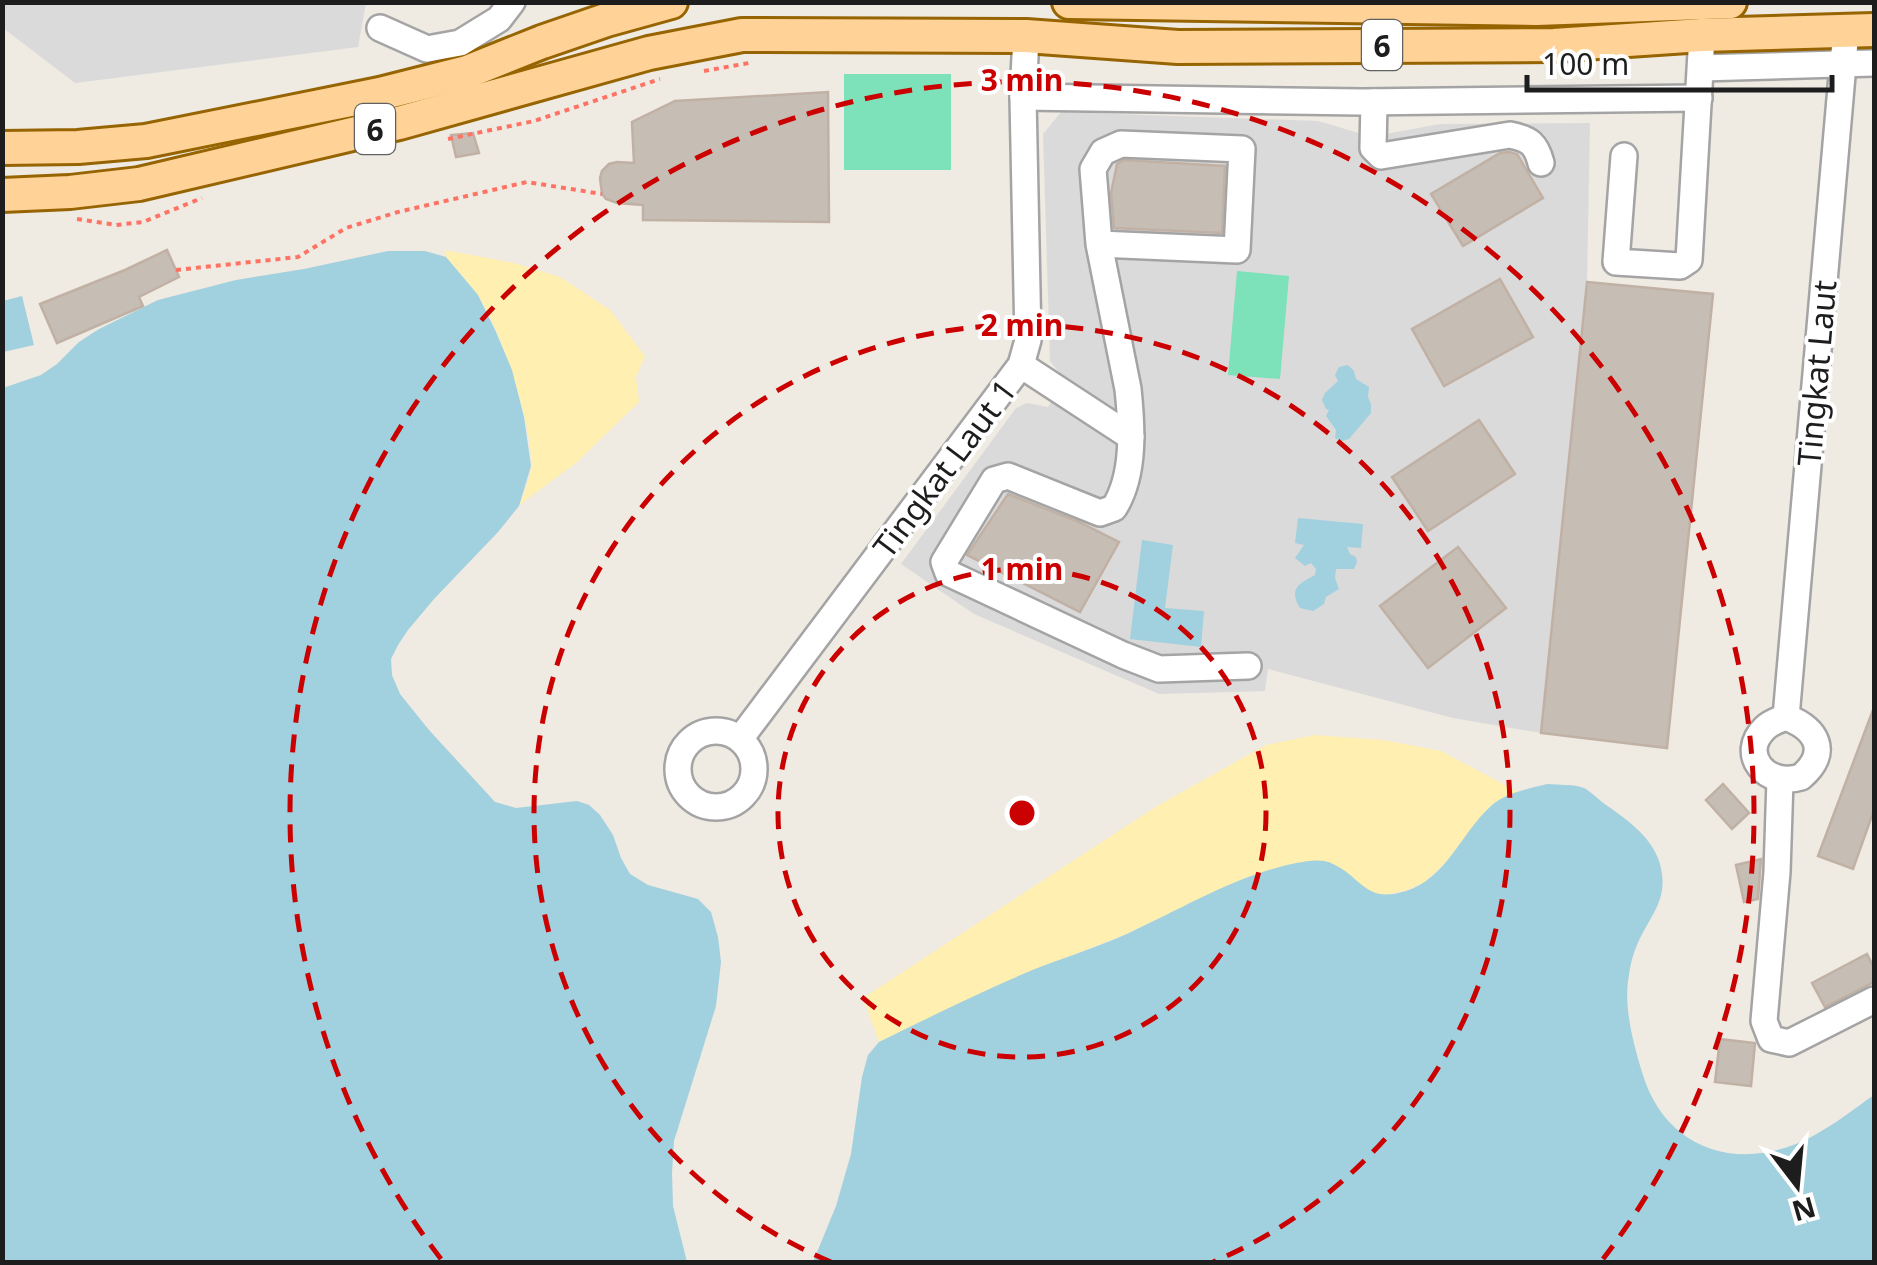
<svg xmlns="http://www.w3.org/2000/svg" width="1877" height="1265" viewBox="0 0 1877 1265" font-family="'Noto Sans',sans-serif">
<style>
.residential{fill:#dbdada}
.sand{fill:#ffefb0}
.pitch{fill:#7de1ba}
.water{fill:#a1d0de}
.building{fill:#c6bdb5;stroke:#c1b1a4;stroke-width:2.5}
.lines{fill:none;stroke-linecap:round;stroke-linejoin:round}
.minor-casing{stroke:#a4a4a4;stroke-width:30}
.major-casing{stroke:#966400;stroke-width:38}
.path{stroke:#fe7364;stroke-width:4;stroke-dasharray:5 5;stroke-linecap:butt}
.minor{stroke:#fff;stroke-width:25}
.major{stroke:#ffd297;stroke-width:32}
.ring{fill:none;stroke:#ca0001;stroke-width:5;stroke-dasharray:18 12}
.labels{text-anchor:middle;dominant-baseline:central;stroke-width:8;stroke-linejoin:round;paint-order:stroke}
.shield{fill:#fff;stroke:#616161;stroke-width:2.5}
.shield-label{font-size:30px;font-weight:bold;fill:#1d1d1d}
.street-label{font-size:32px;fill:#1d1d1d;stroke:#fff}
.centre{fill:#ca0001;stroke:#fff;stroke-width:5}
.ring-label{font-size:30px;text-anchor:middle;font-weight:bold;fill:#ca0001;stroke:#fff;stroke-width:8;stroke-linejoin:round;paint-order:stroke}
</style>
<rect width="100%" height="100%" fill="#efeae2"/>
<g class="residential">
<path d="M 2,3 L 3,2 L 366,3 L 358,47 L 75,83 L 3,28 Z"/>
<path d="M 1061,112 L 1318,121 L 1359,133 L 1386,134 L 1440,124 L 1590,123 L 1587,282 L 1541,733 L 1453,718 L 1268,669 L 1265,691 L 1159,694 L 974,614 L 901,564 L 1016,408 L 1027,403 L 1048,407 L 1065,380 L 1050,361 L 1043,134 Z"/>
</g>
<g class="sand">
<path d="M 445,250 L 514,263 L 560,277 L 610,310 L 645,356 L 636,377 L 639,402 L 576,463 L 519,505 C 524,494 529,481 531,468 C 534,427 500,327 476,293 C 467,280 456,269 446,257 Z"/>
<path d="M 1315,735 L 1383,740 L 1441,751 L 1518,792 L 1492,804 L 1444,864 L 1425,882 L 1405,891 L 1383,895 L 1364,889 L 1347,874 L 1247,877 L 1124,935 L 1024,974 L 879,1042 L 863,998 L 1157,806 L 1266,745 Z"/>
</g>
<g class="pitch">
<rect x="844" y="74" width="107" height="96"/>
<path d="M 1237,271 L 1289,276 L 1280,379 L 1228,375 Z"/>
</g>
<g class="water">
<path d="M 388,251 L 425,251 L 446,257 L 478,295 L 496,332 L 512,370 L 524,417 L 531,466 L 519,506 L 498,532 L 434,599 L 408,630 L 398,645 L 391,659 L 392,675 L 400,694 L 429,730 L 495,802 L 516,808 L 577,801 L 589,805 L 600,815 L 613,835 L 621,858 L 630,874 L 648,885 L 698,899 L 711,912 L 718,937 L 721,962 L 716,1006 L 674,1141 L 672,1173 L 673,1206 L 687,1262 L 3,1262 L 3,388 L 41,375 L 57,364 L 79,342 L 99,329 L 158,300 L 236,280 L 304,269 Z"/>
<path d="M 22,296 L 34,345 L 3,352 L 3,301 Z"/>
<path d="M 1348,365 L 1354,371 L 1356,379 L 1369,387 L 1368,397 L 1371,404 L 1371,413 L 1349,439 L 1341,441 L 1335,438 L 1336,430 L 1326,416 L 1329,410 L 1326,409 L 1322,400 L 1325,393 L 1338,381 L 1335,375 L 1339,367 Z"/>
<path d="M 1298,518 L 1363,524 L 1361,548 L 1347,547 L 1350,554 L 1356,557 L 1357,562 L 1354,569 L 1336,569 L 1335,578 L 1339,589 L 1326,597 L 1324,604 L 1313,611 L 1300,608 C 1288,588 1300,583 1315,575 L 1316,569 L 1311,563 L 1305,566 L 1295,558 L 1304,545 L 1295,543 Z"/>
<path d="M 1142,540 L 1173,545 L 1165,608 L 1204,611 L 1201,647 L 1130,639 Z"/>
<path d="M 1547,784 C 1558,785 1574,784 1584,788 C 1590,791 1597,798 1602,802 C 1624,818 1650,834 1659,861 C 1671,899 1650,914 1637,945 C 1633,954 1630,966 1629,975 C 1623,1006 1633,1042 1642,1072 C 1665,1151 1740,1174 1811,1137 C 1834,1125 1854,1109 1874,1095 L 1874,1262 L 813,1262 L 836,1206 L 851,1154 L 862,1077 L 868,1055 L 879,1042 C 926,1019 974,995 1023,974 C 1058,959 1094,949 1129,933 C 1183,908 1237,875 1296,863 C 1308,861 1322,858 1333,864 C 1363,878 1365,904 1406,891 C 1447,878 1461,833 1491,806 C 1505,793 1528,789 1547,784 Z"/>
</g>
<g class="building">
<path d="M 828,92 L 829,222 L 643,220 L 643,205 L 617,203 L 606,199 L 602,194 L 600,178 L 602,171 L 609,164 L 617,162 L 634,163 L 632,122 L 675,101 Z"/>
<path d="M 473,133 L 479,153 L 456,157 L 451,135 Z"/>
<path d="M 1509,152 L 1517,154 L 1543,198 L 1463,246 L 1431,194 L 1500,153 Z"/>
<path d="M 1124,160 L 1225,166 L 1222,233 L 1114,228 L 1111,193 L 1117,164 Z"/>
<path d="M 167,250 L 179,277 L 139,297 L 143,306 L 57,343 L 40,304 L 125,270 Z"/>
<path d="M 1500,279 L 1533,337 L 1444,386 L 1412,329 Z"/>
<path d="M 1587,282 L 1713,294 L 1667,748 L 1541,733 Z"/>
<path d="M 1479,420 L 1515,474 L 1428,531 L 1392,477 Z"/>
<path d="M 1008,494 L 1079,522 L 1119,542 L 1080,612 L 967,555 Z"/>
<path d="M 1458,547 L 1506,608 L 1428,668 L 1380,606 Z"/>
<path d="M 1873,710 L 1874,810 L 1853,869 L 1818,856 Z"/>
<path d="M 1723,784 L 1749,813 L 1732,829 L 1706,800 Z"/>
<path d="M 1761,859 L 1758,899 L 1744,902 L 1736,865 Z"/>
<path d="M 1867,954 L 1874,968 L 1874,982 L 1825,1007 L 1812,983 Z"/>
<path d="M 1720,1039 L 1755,1043 L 1751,1086 L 1715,1082 Z"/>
</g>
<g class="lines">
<defs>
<g id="minor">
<path d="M 380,28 L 427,49 L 460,43 L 499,19 L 512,2"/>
<path d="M 1701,68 L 1874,63"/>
<path d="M 1023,97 L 1361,102 L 1699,98"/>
<path d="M 1374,102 L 1373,148 L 1381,156 L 1510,135 C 1530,139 1536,144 1541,163"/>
<path d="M 1624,156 L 1616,262 L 1680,266 L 1689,260 L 1702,35"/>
<path d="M 1099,244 L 1237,250 L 1242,149 L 1121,144 L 1103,152 L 1093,169 L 1099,244 L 1128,389 C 1132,427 1135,475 1114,508 L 1100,513 L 1008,476 L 994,480 L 944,562 L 948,573 L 1123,655 L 1159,669 L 1248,666"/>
<path d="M 1021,365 L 1131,437"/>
<path d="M 1786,717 L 1846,30"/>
<path d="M 1786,717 C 1817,729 1830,752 1801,777 C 1766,788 1738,754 1765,728 C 1771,722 1779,720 1786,717 Z"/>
<circle cx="716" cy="769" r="38"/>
<path d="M 740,739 L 1021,365 L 1028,340 L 1023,97 L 1026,36"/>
<path d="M 1780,780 L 1777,872 L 1764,1021 L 1771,1039 L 1789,1043 L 1874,1000"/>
</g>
<g id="major">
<path d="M 1069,2 L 1536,9 L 1730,2"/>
<path d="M 2,148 L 78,147 L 146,141 L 380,94 L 467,72 L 542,42 L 606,20 L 671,2"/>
<path d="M 2,195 L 70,192 L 139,184 L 399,123 L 649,53 L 742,35 L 1026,36 L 1178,47 L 1554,45 L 1702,35 L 1874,30"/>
</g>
</defs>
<use href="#minor" class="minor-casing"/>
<use href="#major" class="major-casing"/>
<g class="path">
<path d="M 704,71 L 749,63"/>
<path d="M 448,139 L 534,121 L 660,79"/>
<path d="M 77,219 L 116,225 L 143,222 L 202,198"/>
<path d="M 176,270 L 298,257 L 346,228 L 398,212 L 527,182 L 602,194"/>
</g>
<use href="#minor" class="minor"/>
<use href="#major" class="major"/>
</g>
<g class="ring">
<circle cx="1022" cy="813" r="244"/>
<path d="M831 1262A488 488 0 1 1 1213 1262"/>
<path d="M441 1259A732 732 0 1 1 1603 1259"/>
</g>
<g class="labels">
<g class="shield">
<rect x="1362" y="20" width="40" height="50" rx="8"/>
<rect x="355" y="104" width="40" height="50" rx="8"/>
</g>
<g class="shield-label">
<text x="1382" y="45">6</text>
<text x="375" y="129">6</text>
</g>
<g class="street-label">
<text transform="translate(1816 373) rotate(-85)">Tingkat Laut</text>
<text transform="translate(944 468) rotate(-53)">Tingkat Laut 1</text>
</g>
</g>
<circle cx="1022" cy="813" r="15" class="centre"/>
<g class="ring-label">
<text x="1022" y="91">3 min</text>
<text x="1022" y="336">2 min</text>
<text x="1022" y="580">1 min</text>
</g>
<rect width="1877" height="1265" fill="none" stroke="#1d1d1d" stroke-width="10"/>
<g transform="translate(1797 1185) rotate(164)" stroke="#ffffff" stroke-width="8" paint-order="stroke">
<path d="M0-8L18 38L0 25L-18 38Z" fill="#1d1d1d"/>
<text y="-15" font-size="28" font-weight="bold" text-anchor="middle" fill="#1d1d1d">N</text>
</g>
<path d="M1527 75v15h305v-15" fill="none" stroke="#1d1d1d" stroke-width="5"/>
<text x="1542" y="75" font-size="30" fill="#1d1d1d" stroke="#ffffff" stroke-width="8" paint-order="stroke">100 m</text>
</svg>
